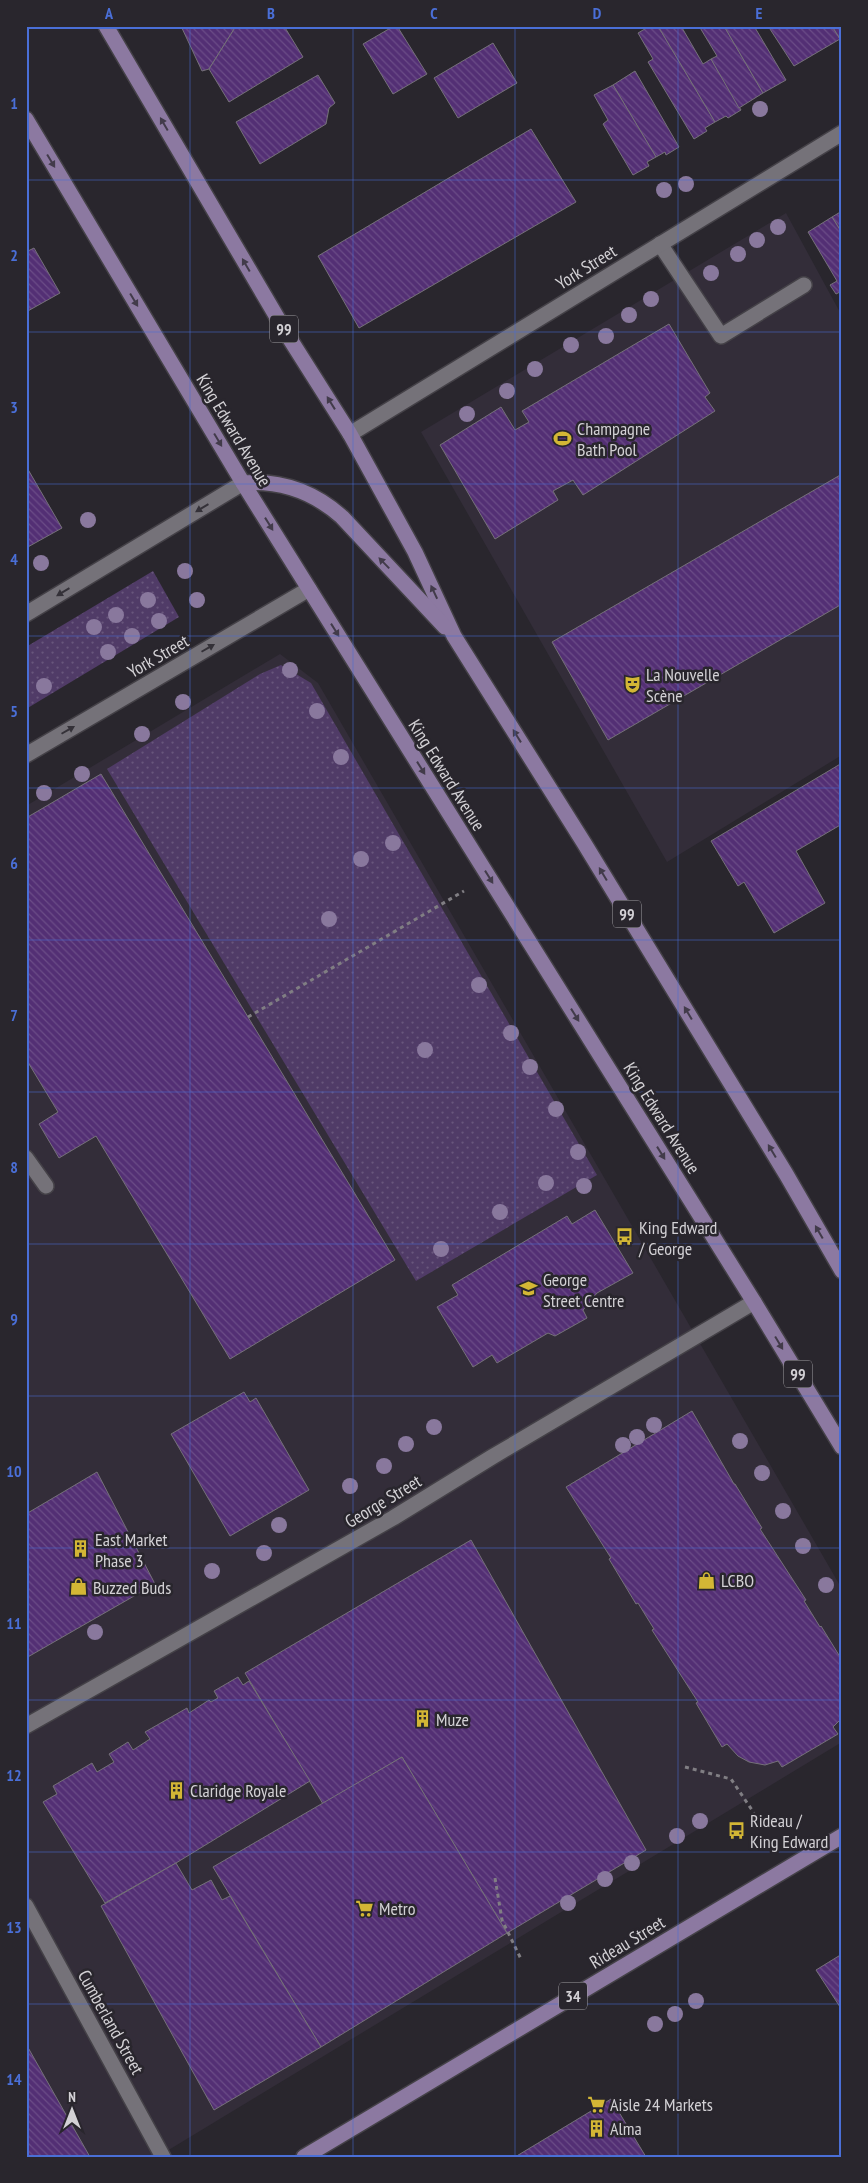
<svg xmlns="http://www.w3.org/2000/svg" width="868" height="2183" viewBox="0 0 868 2183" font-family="'PT Sans Narrow',sans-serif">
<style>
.built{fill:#332d39}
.grass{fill:url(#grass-dots)}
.building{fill:url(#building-back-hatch);stroke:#757179}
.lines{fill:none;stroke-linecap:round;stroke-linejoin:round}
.minor-casing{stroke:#444147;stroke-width:18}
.major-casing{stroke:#444147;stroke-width:18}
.path{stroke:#807e83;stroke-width:3;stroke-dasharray:4 4;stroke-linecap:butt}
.minor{stroke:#757279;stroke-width:15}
.major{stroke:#8c79a1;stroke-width:15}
.tree{fill:#89789d}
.oneway{fill:#423b4a}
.oneway2{fill:#343138}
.grid{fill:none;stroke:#4a6fd7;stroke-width:1;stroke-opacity:0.55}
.labels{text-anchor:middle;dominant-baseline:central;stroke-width:5;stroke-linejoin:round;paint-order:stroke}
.shield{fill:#29262d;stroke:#a09ea3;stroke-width:1}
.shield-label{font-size:16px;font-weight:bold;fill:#d3d1d5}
.street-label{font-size:18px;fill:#d3d1d5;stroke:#29262d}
.poi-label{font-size:18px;fill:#d3d1d5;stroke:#29262d;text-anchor:start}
.neatline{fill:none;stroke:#4a6fd7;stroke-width:2}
.grid-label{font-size:16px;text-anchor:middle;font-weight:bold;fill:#4a6fd7}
</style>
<defs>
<pattern id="grass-dots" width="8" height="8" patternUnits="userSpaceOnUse" patternTransform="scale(1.25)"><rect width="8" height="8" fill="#503b67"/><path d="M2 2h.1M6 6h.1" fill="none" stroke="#68567c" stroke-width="1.8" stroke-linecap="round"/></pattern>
<pattern id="building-back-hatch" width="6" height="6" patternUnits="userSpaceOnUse" patternTransform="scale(1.25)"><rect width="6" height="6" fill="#532f74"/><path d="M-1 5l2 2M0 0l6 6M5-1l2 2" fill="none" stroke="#6b4c87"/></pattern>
</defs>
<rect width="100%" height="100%" fill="#29262d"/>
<g class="built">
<path d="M 786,213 L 842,316 L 842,755 L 667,862 L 421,432 Z"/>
<path d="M 280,654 L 318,683 L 842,1589 L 842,1742 L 157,2157 L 26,2157 L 26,806 Z"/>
</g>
<g class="grass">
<path d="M 153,571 L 179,617 L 26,709 L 26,647 Z"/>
<path d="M 281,665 L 311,683 L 597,1175 L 416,1281 L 107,769 L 260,674 Z"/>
</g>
<g class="building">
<path d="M 181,26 L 236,26 L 209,69 L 202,71 Z"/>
<path d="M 236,26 L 284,26 L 303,57 L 229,102 L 209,69 Z"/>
<path d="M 394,26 L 397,26 L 427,74 L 393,94 L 363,44 Z"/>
<path d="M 650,26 L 658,26 L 715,122 L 705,128 L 707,131 L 694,139 L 648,62 L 653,59 L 638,33 Z"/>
<path d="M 658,26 L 681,26 L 703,64 L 711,59 L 741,110 L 728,118 L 726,116 L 715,122 Z"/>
<path d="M 699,26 L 724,26 L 763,93 L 739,108 L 711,59 L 717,56 Z"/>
<path d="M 724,26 L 754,26 L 786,80 L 763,93 Z"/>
<path d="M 768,26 L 832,26 L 840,39 L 794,66 Z"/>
<path d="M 832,26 L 842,26 L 842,43 L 840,39 Z"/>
<path d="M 493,43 L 517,83 L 458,118 L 434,78 Z"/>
<path d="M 635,71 L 679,147 L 666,155 L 665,152 L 656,157 L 613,85 Z"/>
<path d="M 318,75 L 335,103 L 329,108 L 326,124 L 260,164 L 236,122 Z"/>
<path d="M 613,85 L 656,157 L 647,162 L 649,166 L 633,175 L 603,124 L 608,120 L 594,95 Z"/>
<path d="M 531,129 L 576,202 L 359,328 L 318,256 Z"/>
<path d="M 842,211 L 842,233 L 832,217 Z"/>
<path d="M 832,217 L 842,233 L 842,291 L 836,294 L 830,285 L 837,281 L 808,232 Z"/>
<path d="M 34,248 L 60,293 L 26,312 L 26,252 Z"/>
<path d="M 669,324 L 710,393 L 705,397 L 715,411 L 583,495 L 573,480 L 553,491 L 558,500 L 495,539 L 440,445 L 501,407 L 515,430 L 529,422 L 522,411 Z"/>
<path d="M 26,466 L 62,528 L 26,548 Z"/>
<path d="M 842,474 L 842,604 L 608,740 L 552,642 Z"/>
<path d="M 842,763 L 842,824 L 796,851 L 825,903 L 774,933 L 744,882 L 738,886 L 711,841 Z"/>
<path d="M 101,774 L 395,1260 L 230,1359 L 96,1136 L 59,1158 L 39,1124 L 58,1112 L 26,1059 L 26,818 Z"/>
<path d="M 595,1210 L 633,1273 L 597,1293 L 583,1310 L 587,1318 L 555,1336 L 548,1333 L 497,1363 L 492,1355 L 473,1367 L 437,1307 L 458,1295 L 452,1285 L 567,1216 L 572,1224 Z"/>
<path d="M 244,1392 L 250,1402 L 256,1398 L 309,1490 L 230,1536 L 171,1434 Z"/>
<path d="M 692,1411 L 734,1484 L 735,1484 L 762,1528 L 760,1529 L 806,1600 L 804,1601 L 820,1627 L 821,1626 L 842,1660 L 842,1718 L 833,1727 L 838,1734 L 782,1767 L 778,1761 L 765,1765 L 749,1762 L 738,1756 L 727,1744 L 722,1747 L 696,1703 L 698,1702 L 652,1630 L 654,1629 L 638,1603 L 636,1604 L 609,1559 L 611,1558 L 566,1487 Z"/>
<path d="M 97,1472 L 155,1584 L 26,1658 L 26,1514 Z"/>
<path d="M 471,1540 L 646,1850 L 507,1933 L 402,1757 L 323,1804 L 245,1673 Z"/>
<path d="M 238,1677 L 243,1685 L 249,1681 L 310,1781 L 176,1863 L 105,1903 L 43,1802 L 57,1794 L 53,1786 L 92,1763 L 97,1772 L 114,1762 L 109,1754 L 128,1742 L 133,1750 L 150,1739 L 145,1732 L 187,1708 L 189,1713 L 209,1700 L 211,1702 L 218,1698 L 214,1691 Z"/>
<path d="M 402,1757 L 507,1933 L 321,2047 L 213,1867 Z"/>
<path d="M 176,1863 L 192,1890 L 211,1880 L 222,1900 L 230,1896 L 321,2047 L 214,2110 L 101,1906 Z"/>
<path d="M 842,1954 L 842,2010 L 816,1970 Z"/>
<path d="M 26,2044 L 90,2157 L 26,2157 Z"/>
<path d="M 611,2099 L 646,2157 L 515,2157 Z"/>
</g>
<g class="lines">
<defs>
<g id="minor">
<path d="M 660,244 L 721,336 L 804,285"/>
<path d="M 350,434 L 842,133"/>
<path d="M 26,614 L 243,483"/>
<path d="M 26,755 L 309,589"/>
<path d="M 26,1158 L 46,1186"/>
<path d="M 26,1726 L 393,1518 L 492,1457 L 754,1302"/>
<path d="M 26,1906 L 163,2157"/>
</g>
<g id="major">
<path d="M 106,26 L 288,336 L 350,434 L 415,552 L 454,636 L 584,843 L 786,1174 L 842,1271"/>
<path d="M 26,119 L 243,483 L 754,1302 L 842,1447"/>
<path d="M 243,483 C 281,480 314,492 342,517 L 445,627"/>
<path d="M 304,2157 L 842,1836"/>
</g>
</defs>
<use href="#minor" class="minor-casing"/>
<use href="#major" class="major-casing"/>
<g class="path">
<path d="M 248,1017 L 464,891"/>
<path d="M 685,1767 L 731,1779 L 754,1813"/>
<path d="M 495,1878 L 502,1920 L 521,1959"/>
</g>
<use href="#minor" class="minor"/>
<use href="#major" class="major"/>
</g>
<g class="tree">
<circle cx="760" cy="109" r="8"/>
<circle cx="686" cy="184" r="8"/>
<circle cx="664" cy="190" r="8"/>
<circle cx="778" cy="227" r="8"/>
<circle cx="757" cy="240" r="8"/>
<circle cx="738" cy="254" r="8"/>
<circle cx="711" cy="273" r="8"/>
<circle cx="651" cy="299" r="8"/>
<circle cx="629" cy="315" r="8"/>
<circle cx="606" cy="336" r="8"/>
<circle cx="571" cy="345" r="8"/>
<circle cx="535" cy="369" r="8"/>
<circle cx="507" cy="391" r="8"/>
<circle cx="467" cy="414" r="8"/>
<circle cx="88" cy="520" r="8"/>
<circle cx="41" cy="563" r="8"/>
<circle cx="185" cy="571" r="8"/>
<circle cx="148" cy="600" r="8"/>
<circle cx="197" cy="600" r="8"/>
<circle cx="116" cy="615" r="8"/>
<circle cx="159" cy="621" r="8"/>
<circle cx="94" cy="627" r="8"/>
<circle cx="132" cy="636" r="8"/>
<circle cx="108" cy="652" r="8"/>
<circle cx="290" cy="670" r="8"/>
<circle cx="44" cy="686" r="8"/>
<circle cx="183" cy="702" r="8"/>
<circle cx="317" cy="711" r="8"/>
<circle cx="142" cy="734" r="8"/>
<circle cx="341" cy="757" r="8"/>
<circle cx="82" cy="774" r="8"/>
<circle cx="44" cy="793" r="8"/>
<circle cx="393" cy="843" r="8"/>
<circle cx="361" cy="859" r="8"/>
<circle cx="329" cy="919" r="8"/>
<circle cx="479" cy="985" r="8"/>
<circle cx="511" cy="1033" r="8"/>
<circle cx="425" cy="1050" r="8"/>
<circle cx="530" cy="1067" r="8"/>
<circle cx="556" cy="1109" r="8"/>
<circle cx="578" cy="1152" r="8"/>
<circle cx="546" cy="1183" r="8"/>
<circle cx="584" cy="1186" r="8"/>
<circle cx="500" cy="1212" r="8"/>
<circle cx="441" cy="1249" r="8"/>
<circle cx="654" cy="1425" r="8"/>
<circle cx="434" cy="1427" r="8"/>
<circle cx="637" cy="1437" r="8"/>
<circle cx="740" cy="1441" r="8"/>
<circle cx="406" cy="1444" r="8"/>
<circle cx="623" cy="1445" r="8"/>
<circle cx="384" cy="1466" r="8"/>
<circle cx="762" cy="1473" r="8"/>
<circle cx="350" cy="1486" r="8"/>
<circle cx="783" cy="1511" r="8"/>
<circle cx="279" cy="1525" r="8"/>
<circle cx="803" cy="1546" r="8"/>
<circle cx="264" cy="1553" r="8"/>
<circle cx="212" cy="1571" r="8"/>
<circle cx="826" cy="1585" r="8"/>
<circle cx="95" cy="1632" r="8"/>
<circle cx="700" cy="1821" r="8"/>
<circle cx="677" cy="1836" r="8"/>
<circle cx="632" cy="1863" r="8"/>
<circle cx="605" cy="1879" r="8"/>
<circle cx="568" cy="1903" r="8"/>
<circle cx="696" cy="2001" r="8"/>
<circle cx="675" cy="2014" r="8"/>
<circle cx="655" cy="2024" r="8"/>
</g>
<defs><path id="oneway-solid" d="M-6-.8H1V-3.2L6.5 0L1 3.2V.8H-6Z" transform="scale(1.25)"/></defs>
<g class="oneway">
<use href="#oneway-solid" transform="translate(164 124) rotate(-120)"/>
<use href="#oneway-solid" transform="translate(51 161) rotate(59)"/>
<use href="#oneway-solid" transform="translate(246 265) rotate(-120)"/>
<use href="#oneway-solid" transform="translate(134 300) rotate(59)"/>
<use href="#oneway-solid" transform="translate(331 403) rotate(-122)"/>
<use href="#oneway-solid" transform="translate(218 440) rotate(59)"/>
<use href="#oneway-solid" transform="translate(269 524) rotate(58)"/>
<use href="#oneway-solid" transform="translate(384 563) rotate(-134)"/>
<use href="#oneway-solid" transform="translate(434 592) rotate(-115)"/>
<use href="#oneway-solid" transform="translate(335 630) rotate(58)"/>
<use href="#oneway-solid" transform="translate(517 736) rotate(-122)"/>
<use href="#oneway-solid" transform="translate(421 768) rotate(58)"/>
<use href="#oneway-solid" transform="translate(603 874) rotate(-121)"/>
<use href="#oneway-solid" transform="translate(489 877) rotate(58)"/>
<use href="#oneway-solid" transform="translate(688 1013) rotate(-121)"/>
<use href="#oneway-solid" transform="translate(575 1015) rotate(58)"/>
<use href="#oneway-solid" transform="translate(772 1151) rotate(-121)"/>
<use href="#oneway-solid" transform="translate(661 1153) rotate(58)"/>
<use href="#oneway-solid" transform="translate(819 1232) rotate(-120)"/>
<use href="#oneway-solid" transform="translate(779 1343) rotate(59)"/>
</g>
<g class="oneway2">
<use href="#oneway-solid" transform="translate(202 508) rotate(149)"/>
<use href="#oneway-solid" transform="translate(63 592) rotate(149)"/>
<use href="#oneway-solid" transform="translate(208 648) rotate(-30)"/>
<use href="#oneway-solid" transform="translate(68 730) rotate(-30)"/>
</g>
<path class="grid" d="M 190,26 L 190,2157M 353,26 L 353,2157M 515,26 L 515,2157M 678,26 L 678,2157M 26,180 L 842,180M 26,332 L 842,332M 26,484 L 842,484M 26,636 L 842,636M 26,788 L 842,788M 26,940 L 842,940M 26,1092 L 842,1092M 26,1244 L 842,1244M 26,1396 L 842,1396M 26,1548 L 842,1548M 26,1700 L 842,1700M 26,1852 L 842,1852M 26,2004 L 842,2004"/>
<defs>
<symbol id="stadium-bare" viewBox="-9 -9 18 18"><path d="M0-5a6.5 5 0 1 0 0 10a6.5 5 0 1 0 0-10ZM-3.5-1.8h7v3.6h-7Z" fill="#d3b635" stroke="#29262d" stroke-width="2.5" paint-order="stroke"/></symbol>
<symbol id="theatre-bare" viewBox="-9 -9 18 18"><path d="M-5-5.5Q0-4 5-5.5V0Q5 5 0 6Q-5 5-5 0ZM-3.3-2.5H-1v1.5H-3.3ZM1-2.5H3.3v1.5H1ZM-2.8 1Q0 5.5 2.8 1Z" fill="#d3b635" stroke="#29262d" stroke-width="2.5" paint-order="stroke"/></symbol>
<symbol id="bus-bare" viewBox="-9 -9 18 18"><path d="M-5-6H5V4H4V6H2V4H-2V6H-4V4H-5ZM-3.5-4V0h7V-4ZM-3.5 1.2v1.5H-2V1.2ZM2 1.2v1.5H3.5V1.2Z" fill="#d3b635" stroke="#29262d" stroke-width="2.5" paint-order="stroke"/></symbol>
<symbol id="school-bare" viewBox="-9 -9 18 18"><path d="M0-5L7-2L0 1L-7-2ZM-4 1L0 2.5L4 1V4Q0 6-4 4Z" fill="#d3b635" stroke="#29262d" stroke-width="2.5" paint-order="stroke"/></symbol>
<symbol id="building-bare" viewBox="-9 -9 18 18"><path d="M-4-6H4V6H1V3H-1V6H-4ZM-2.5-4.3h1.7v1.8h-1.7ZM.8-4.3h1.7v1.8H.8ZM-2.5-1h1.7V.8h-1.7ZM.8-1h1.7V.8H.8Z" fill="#d3b635" stroke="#29262d" stroke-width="2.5" paint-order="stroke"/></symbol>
<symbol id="shop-bare" viewBox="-9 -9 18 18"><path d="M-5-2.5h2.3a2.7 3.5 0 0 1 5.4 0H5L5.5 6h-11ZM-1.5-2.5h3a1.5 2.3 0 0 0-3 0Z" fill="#d3b635" stroke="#29262d" stroke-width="2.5" paint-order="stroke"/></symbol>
<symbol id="supermarket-bare" viewBox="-9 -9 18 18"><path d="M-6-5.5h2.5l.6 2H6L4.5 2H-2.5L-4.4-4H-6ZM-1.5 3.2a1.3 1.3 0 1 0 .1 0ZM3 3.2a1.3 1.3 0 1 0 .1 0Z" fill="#d3b635" stroke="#29262d" stroke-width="2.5" paint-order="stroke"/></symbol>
</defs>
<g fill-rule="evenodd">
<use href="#stadium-bare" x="550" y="426" width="25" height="25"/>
<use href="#theatre-bare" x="620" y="672" width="25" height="25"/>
<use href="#bus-bare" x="612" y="1224" width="25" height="25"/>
<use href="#school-bare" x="516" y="1276" width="25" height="25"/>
<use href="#building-bare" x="68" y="1536" width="25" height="25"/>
<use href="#shop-bare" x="694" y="1568" width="25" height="25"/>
<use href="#shop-bare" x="66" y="1574" width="25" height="25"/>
<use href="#building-bare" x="410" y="1706" width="25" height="25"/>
<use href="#building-bare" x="164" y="1778" width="25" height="25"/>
<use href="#bus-bare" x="724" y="1818" width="25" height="25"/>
<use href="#supermarket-bare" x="352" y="1896" width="25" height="25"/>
<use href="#supermarket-bare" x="584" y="2092" width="25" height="25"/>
<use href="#building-bare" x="584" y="2116" width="25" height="25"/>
</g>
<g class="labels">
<g class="shield">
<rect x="270" y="315.5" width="28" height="27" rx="4"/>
<rect x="613" y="900.5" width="28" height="27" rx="4"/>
<rect x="784" y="1360.5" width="28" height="27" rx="4"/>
<rect x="559" y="1982.5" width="28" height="27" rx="4"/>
</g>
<g class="shield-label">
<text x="284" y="329">99</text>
<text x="627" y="914">99</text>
<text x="798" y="1374">99</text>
<text x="573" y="1996">34</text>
</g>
<g class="street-label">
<text transform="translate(586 267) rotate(-32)">York Street</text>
<text transform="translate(234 430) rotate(59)">King Edward Avenue</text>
<text transform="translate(158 656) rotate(-30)">York Street</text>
<text transform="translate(447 775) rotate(58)">King Edward Avenue</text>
<text transform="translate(662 1118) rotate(58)">King Edward Avenue</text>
<text transform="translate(383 1501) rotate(-31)">George Street</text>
<text transform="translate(627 1942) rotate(-31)">Rideau Street</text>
<text transform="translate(111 2022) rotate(61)">Cumberland Street</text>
</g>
<g class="poi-label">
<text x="577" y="428">Champagne<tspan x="577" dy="21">Bath Pool</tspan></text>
<text x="646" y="674">La Nouvelle<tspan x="646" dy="21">Scène</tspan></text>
<text x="639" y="1227">King Edward<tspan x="639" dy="21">/ George</tspan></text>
<text x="543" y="1279">George<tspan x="543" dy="21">Street Centre</tspan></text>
<text x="95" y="1539">East Market<tspan x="95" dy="21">Phase 3</tspan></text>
<text x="721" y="1580">LCBO</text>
<text x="93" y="1587">Buzzed Buds</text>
<text x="436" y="1719">Muze</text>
<text x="190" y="1790">Claridge Royale</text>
<text x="750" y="1820">Rideau /<tspan x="750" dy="21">King Edward</tspan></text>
<text x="379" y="1908">Metro</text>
<text x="610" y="2104">Aisle 24 Markets</text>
<text x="610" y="2128">Alma</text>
</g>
</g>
<rect width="868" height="2183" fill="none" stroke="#29262d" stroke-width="55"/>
<g transform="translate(72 2110)" stroke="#29262d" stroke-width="4" paint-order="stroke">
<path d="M0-4L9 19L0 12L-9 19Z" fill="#d3d1d5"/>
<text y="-8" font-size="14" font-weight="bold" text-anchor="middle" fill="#d3d1d5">N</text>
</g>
<rect x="28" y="28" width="812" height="2128" class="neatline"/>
<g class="grid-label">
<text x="109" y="19">A</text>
<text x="271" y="19">B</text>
<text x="434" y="19">C</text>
<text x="597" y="19">D</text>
<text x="759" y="19">E</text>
<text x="14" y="109">1</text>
<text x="14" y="261">2</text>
<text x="14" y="413">3</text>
<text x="14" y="565">4</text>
<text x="14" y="717">5</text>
<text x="14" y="869">6</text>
<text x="14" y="1021">7</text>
<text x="14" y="1173">8</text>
<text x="14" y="1325">9</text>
<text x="14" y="1477">10</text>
<text x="14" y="1629">11</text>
<text x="14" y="1781">12</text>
<text x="14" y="1933">13</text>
<text x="14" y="2085">14</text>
</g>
</svg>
